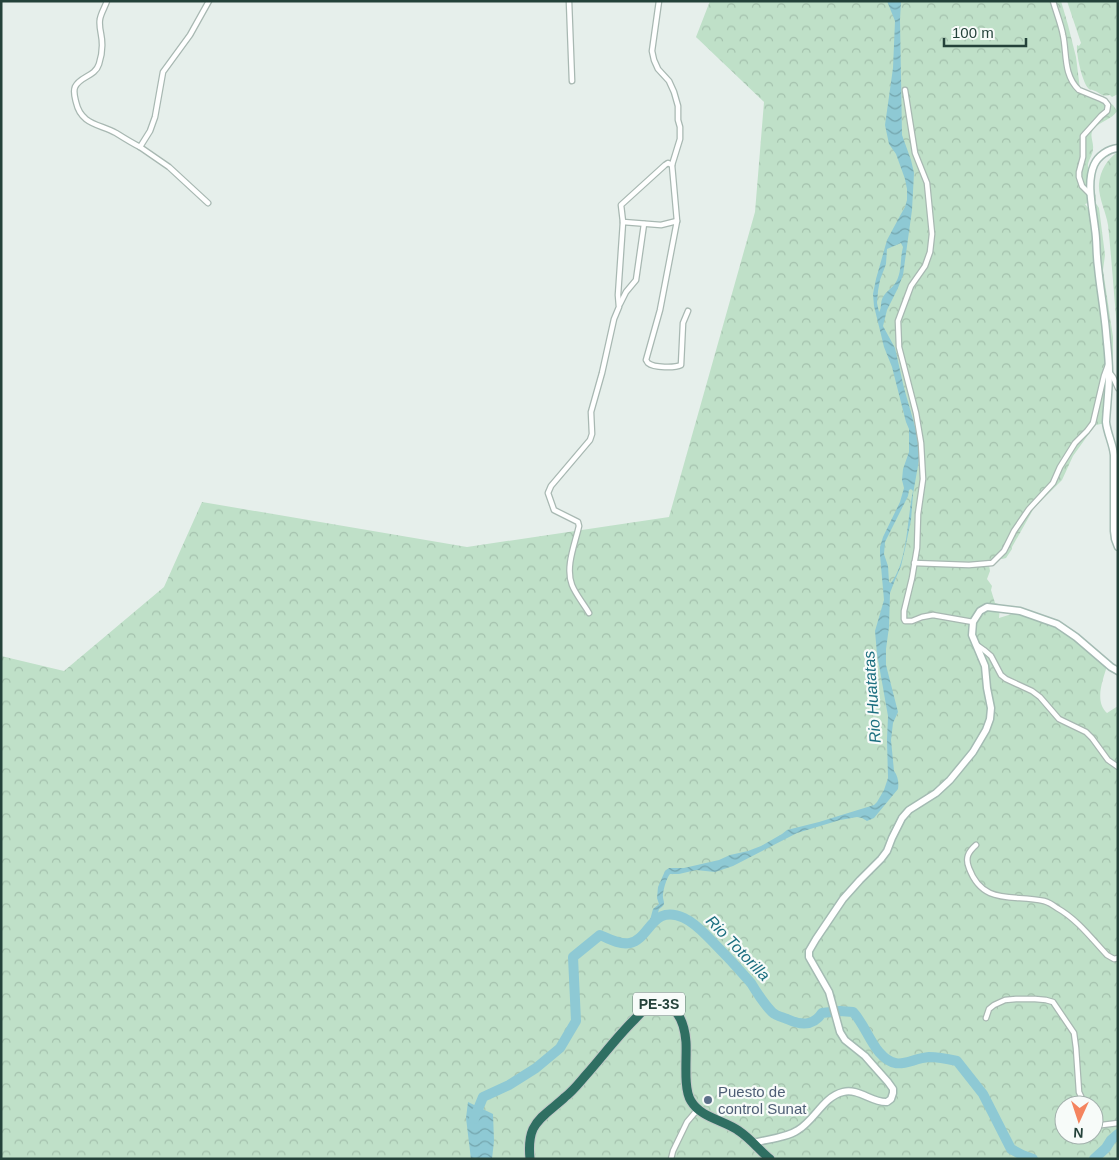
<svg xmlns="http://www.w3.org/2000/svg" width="1119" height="1160" viewBox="0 0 1119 1160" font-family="Helvetica,sans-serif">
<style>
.forest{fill:url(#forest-crowns);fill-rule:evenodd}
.water{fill:url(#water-waves);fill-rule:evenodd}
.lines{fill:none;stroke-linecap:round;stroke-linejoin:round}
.river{stroke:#8ec9d4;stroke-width:10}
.street-casing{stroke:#a8b8b2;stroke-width:7}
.secondary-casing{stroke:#a4bbb3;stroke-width:9}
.highway-casing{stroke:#c2cac8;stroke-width:11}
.street{stroke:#fff;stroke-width:4.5}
.secondary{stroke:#fff;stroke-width:6}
.highway{stroke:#2f6f62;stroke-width:9}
.service-dot{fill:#5c6f8a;stroke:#f7fbf9;stroke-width:2}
.labels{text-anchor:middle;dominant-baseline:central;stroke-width:4.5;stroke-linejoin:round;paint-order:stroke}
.shield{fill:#f7fbf9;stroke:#637a73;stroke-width:1}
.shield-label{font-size:14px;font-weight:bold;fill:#24423a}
.service-label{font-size:15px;fill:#4e5e75;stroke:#f7fbf9;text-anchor:start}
.water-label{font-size:16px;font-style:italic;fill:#1c6f80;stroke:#f7fbf9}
</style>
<defs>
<pattern id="forest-crowns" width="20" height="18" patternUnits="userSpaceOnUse" patternTransform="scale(1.25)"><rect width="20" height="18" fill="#bfe0c8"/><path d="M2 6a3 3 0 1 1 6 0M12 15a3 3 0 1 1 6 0" fill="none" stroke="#a4c1ad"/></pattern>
<pattern id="water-waves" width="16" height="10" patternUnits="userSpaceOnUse" patternTransform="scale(1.25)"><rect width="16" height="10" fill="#8ec9d4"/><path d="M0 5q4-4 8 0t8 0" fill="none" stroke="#74a5ad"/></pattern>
</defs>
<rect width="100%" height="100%" fill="#e6efeb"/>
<g class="forest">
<path d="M 710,1 L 1061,1 L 1068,25 L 1076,57 L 1080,89 L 1113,105 L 1117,111 C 1112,120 1099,121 1093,130 C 1089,136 1094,142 1093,149 C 1093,155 1087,162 1088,167 C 1090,180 1096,189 1096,201 L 1090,204 L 1088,203 L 1085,204 L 1089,209 L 1095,203 L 1097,205 L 1099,208 L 1105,255 L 1103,270 L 1113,337 L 1113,357 L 1106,423 L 1096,425 L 1088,435 L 1073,456 L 1062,480 L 1034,508 L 1012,547 L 1012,549 L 1006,558 L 1002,559 L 995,556 L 989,565 L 990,571 L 987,579 L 992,586 L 991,590 L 995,603 L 998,604 L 1000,608 L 999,618 L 1015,613 L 1053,620 L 1107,666 C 1103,680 1094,701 1107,713 L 1118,706 L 1118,1159 L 810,1159 L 807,1158 L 792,1159 L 1,1159 L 1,656 L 64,671 L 164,587 L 202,502 L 467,547 L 669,517 L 755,212 L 764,102 L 696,37 ZM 1064,1105 L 1094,1105 L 1094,1135 L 1064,1135 Z"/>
<path d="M 1067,1 L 1118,1 L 1118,94 L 1112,97 L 1110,95 C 1101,97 1102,94 1095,91 C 1091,89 1091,91 1088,88 C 1082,81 1076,54 1077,45 L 1079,46 L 1081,43 Z"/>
<path d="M 1118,152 L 1118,336 C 1114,299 1112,262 1108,225 C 1106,212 1098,197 1099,184 C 1100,171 1107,159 1118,152 Z"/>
</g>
<g class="water">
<path d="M 887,1 L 901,1 L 900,20 L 902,135 L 911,160 L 914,173 L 912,210 L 903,275 L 898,288 L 887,310 L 883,326 L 895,348 L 904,388 L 918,437 L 919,460 L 913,494 L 911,520 L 905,549 L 901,566 L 895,580 L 890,593 L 889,627 L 886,649 L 886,665 L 898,712 L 893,723 L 891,740 L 894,771 C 898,776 899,783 898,789 L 874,818 L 867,821 L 862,818 L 857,817 L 840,820 L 797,833 L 733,866 L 715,872 L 696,870 L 679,874 L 670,874 C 666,879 664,888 663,894 C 662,902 668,903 659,909 L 657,917 L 650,920 L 653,909 L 659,904 L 657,898 L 658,887 L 665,871 L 669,868 L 684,868 L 719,860 L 730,855 L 748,851 L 761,846 L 782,834 L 787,830 L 819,822 L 874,805 L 877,802 L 884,790 L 888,778 L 887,740 L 888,716 L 877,654 L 875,631 L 884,600 L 880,555 L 880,547 L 883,537 L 900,502 L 904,488 L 902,480 L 903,469 L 909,452 L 909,429 L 906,422 L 892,367 L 884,347 L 874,306 L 873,294 L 876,279 L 887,240 L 901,214 L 905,207 L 907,200 L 907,189 L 905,179 L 896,154 L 889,144 L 885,125 L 893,68 L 895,21 ZM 901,243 L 903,247 C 900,258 902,272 896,282 C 893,288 886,291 883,297 C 880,302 882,308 879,312 L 877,303 L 878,291 L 880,280 L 886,264 L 887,249 ZM 911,489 L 913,491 C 907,518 908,561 891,583 L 889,582 L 888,566 L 884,554 L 885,542 L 908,496 L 909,490 Z"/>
<path d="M 468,1102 L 493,1114 L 494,1141 L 492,1159 L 471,1159 L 466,1118 Z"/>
</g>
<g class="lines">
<g class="river">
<path d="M 474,1119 L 483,1097 L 509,1085 L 536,1068 L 560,1048 L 576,1021 L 573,957 L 600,935 C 609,939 620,945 630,943 C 650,939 652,903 684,918 C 695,923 703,932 711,940 C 725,954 738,968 751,983 C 757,993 764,1004 772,1012 C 776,1016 782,1017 787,1019 C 800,1025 813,1027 822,1013 L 840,1011 L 853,1012 C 864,1024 869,1040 879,1052 C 897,1073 908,1059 929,1057 C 938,1057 948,1059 957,1061 L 983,1094 L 1011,1149 L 1022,1155 L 1033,1159"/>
<path d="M 1094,1159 L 1106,1148 L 1111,1140 L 1118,1134"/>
</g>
<defs>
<g id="street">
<path d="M 107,1 C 105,7 101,13 100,19 C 99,24 100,29 101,34 C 103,44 102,55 99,64 C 95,77 80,76 75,87 C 73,92 75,98 76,102 C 81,125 100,124 116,133 C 124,138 132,143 140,147"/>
<path d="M 569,1 L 572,81"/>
<path d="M 659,1 L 652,51 L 654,60 L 658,69 L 669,81 L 674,92 L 678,106 L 678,120 L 680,127 L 680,139 L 672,165 L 677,221 L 660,310 L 646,360 C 647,361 647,362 648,363 C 654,368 675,368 681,365 L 683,323 L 688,311"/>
<path d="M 1053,1 C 1056,12 1061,24 1063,35 C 1067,53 1063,75 1079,90 L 1101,99 L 1105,101 L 1108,105 L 1107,111 L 1101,116 L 1083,136 L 1083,157 L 1079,172 L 1079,177 L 1082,186 L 1090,194"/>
<path d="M 905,90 L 915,153 L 927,183 L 932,234 L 930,252 L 925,266 L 911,286 L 898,321 L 899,347 L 916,413 L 921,443 L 923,479 L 918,514 L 917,548 L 912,578 L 904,611 L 904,619 L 905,621 L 912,621 L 922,617 L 933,615 L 973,622"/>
<path d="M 208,203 L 169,167 L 140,147 L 150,131 L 155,117 L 163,72 L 190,35 L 209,1"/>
<path d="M 623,222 L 661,225 L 677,221"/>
<path d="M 620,304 L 626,292 L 636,280 L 644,224"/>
<path d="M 1110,373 L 1113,377 L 1118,388"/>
<path d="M 914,563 L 969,565 L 992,563 L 1004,551 L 1014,531 L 1029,509 L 1053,483 L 1060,467 L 1075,443 L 1087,431 L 1093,423 L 1104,376 L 1108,365"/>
<path d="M 589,613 C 584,604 576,595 572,585 C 565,567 575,544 579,526 L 578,522 L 554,510 L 548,493 L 551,486 L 590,440 L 592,434 L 591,412 L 602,373 L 614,319 L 619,307 L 618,295 L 623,222 L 621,205 L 665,165 L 668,163 L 672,165"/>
<path d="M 977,645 L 984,650 L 991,656 L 1001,675 L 1006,679 L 1032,691 L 1040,697 L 1059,719 L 1086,732 L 1092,738 L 1108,760 L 1118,767"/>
<path d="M 976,845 C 968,852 965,858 969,868 C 983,906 1013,894 1044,901 C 1048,902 1053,905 1057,908 C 1077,919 1092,939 1107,955 L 1114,959 L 1118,958"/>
<path d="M 986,1018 L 989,1009 L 994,1005 L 1005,1000 L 1016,999 L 1035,999 L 1046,1000 L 1053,1002 L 1074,1033 L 1076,1048 L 1079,1092 L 1085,1105"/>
<path d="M 1094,1126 L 1118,1123"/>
<path d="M 671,1159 L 673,1151 L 687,1122 L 698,1109"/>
</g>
<g id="secondary">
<path d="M 1118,148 C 1108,149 1098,156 1094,165 C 1086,183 1093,210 1095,229 C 1097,241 1096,254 1098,267 C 1100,288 1104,309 1106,331 C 1107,344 1109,359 1109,372 C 1109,389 1107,405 1106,422 C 1107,433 1113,444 1114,455 L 1114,531 L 1115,539 L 1118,547"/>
<path d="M 753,1143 C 768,1139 786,1138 798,1130 C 815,1120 823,1097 843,1092 C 859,1088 872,1103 887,1102 L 891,1099 L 893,1093 L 893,1089 L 888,1082 L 872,1064 L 865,1056 L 845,1040 L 840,1032 L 829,992 L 809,957 L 809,951 L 816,939 L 843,899 L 860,880 L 881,859 L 887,851 L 892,838 L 902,818 L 909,810 L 936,793 L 950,780 L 973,752 L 986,730 L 990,719 L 991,708 L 987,688 L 985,666 L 972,635 L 973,622 L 980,611 L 987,607 L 1020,611 L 1057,624 L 1076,637 L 1111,667 L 1118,671"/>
</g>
<path id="highway" d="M 530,1159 C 529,1149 529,1138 533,1129 C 539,1116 555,1107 565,1097 C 573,1091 579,1083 586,1075 C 602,1057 616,1038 633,1021 C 637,1017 642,1011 647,1008 C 654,1003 665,1003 672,1008 C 682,1016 685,1029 686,1042 C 687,1057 683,1089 691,1101 C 701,1118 724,1120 739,1131 C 751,1139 759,1150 770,1159"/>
</defs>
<use href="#street" class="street-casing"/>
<use href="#secondary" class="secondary-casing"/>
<use href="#highway" class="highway-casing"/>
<use href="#street" class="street"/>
<use href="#secondary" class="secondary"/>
<use href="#highway" class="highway"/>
</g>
<circle class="service-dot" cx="708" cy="1100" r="5"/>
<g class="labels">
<rect class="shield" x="633" y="992.5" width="52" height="23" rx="4"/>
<g class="shield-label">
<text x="659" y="1004">PE-3S</text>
</g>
<g class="service-label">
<text x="718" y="1091">Puesto de<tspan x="718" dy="17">control Sunat</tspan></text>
</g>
<g class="water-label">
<text transform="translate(872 697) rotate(-94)">Rio Huatatas</text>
<text transform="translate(738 948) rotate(46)">Rio Totorilla</text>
</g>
</g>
<rect width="1119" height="1160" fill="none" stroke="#24423a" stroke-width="5"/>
<g transform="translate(1079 1120) rotate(183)"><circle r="24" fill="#f7fbf9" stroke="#a3b1ad"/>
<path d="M0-4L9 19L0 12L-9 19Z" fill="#f4845f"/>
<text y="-8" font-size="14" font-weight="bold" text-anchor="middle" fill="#24423a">N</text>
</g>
<path d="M944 38v8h82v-8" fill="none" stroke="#24423a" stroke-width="2.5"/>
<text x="952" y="38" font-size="15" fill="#24423a" stroke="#f7fbf9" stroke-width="4" paint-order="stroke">100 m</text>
</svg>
